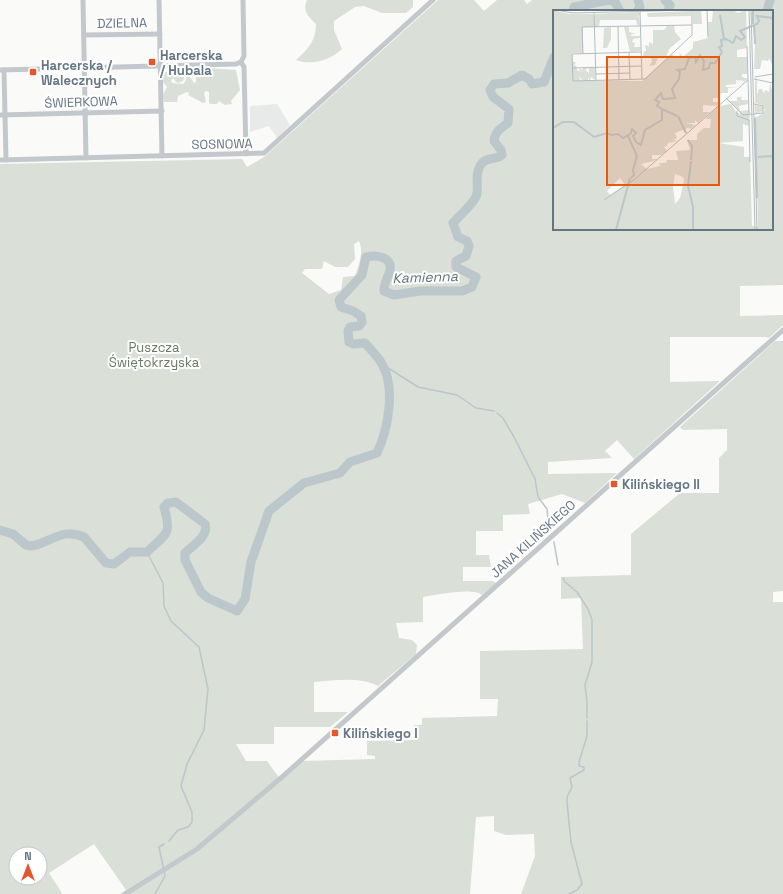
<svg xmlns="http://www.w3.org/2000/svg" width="783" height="894" viewBox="0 0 783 894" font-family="'Space Grotesk',sans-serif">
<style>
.built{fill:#e8e9e9}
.green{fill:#dadfd7;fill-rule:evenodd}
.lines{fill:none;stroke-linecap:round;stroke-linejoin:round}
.stream{stroke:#bbc7cb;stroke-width:1.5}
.river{stroke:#bbc7cb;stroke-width:9}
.minor{stroke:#c3c8cc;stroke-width:5}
.poi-dot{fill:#e4572e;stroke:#fff;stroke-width:1.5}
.labels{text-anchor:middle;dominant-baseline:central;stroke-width:4;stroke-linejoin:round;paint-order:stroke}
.street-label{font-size:13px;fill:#657683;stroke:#fff}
.poi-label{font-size:13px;font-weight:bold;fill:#657683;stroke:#fff;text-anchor:start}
.park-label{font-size:13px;fill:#687a64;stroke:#fff}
.water-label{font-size:14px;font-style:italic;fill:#60757c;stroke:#fff}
.inset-river{fill:none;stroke:#bbc7cb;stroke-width:2}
.inset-road{fill:none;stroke:#b5bdc2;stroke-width:1}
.view{fill:#e8590c;fill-opacity:0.15;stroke:#e8590c;stroke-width:2}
.inset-edge{fill:none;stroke:#657683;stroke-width:2}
</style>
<rect width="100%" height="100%" fill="#fafaf8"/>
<path class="built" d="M 277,104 L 290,125 L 277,138 L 269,126 L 250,132 L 250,106 Z"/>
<g class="green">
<path d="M 307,0 L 413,0 L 413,7 L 406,13 L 382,13 L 364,6 L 355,7 L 334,21 L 334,30 L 342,49 C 331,60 311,66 296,60 C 308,49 316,41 316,24 C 309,17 302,11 307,0 Z"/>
<path d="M 438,0 L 474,0 L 484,11 L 497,0 L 524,0 L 527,4 L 532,0 L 783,0 L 783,285 L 740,286 L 740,316 L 783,315 L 783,325 L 769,338 L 765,337 L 670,337 L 670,382 L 720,381 L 634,459 L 617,440 L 605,451 L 612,458 L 548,462 L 548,474 L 617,473 L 585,503 L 562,494 L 528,504 L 530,514 L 503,515 L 503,531 L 476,531 L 476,555 L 489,555 L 491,567 L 463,567 L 463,581 L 492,581 L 496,583 L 482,595 C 472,587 436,595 423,597 L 423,622 L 396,623 L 399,638 L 412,640 L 417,645 L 416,654 L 378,686 C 358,676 335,681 314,682 L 314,712 L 348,712 L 330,727 L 274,727 L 274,744 L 236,744 L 246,761 L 267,761 L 280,779 L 302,761 L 375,759 L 375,756 L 367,755 L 367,741 L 414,740 L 414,725 L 422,725 L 422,718 L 497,716 L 498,699 L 480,699 L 480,651 L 583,649 L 581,598 L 561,599 L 561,577 L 631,575 L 631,534 L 680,493 L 719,493 L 719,458 L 727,450 L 727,429 L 683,430 L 680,427 L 775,341 L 783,341 L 783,591 L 773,592 L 773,602 L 783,602 L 783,894 L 521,894 L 535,856 L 534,834 L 506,835 L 494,831 L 494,816 L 476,817 L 470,894 L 120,894 L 126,890 L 94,844 L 49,873 L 62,893 L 61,894 L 0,894 L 0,164 L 242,159 L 247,167 L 264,157 ZM 554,11 L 772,11 L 772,229 L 554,229 ZM 359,241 C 364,253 359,264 355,276 L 343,277 L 341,290 L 329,294 L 302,273 L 305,269 L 322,269 L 324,261 L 335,267 L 348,267 L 355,259 L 354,244 ZM 16,854 L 40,854 L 40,878 L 16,878 Z"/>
<path d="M 174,68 L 184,70 L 185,74 L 183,81 L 178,83 L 175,81 L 174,78 L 171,80 L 172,83 L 183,84 L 185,82 L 188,74 L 194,83 L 196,82 L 196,75 L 207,68 L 236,70 L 240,90 L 231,101 L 232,104 L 225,105 L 219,101 L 217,104 L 211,104 L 209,103 L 209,92 L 206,91 L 204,93 L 206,102 L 203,103 L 188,95 L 189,93 L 187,92 L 178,96 L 177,102 L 164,102 L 163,95 L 167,87 L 163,82 L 164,73 Z"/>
</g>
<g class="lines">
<g class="stream">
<path d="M 382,364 L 418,387 L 457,395 L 476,408 L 494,411"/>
<path d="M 497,413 L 503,418 L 514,437 L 535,479 L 538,497 L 547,509 L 549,530"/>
<path d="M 554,542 L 558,565"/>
<path d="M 147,552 L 163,583 L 164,606 L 171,621 L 199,647 L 208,689 L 204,730 L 187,764 L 181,786 L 192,812 L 192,822 L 188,827 L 178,830 L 169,841"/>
<path d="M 563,578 L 565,582 L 577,592 L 588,609 L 592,620 L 592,662 L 585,685 L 587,702 L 587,718"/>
<path d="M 155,894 L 165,876 L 159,847 L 164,844"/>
<path d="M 569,894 L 577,890 L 582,884 L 571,842 L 567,802 L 567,797 L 572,787 L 570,778 L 584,770 L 584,767 L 579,766 L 579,762 L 587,736 L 587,721"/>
</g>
<g class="river">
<path d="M 665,0 L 670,5 L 668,11"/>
<path d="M 573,11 L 574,7 L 609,0 L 615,2 L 620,11"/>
<path d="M 637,11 L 640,7 L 638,0"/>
<path d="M 767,11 L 770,0"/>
<path d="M 0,530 L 13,534 L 26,545 L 31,546 C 51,543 61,527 84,537 L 106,563 L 114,564 L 130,552 L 147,552 C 167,533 172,535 164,507 L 168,503 L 176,502 L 205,524 C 209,536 193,545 185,553 L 185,560 L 201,592 L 208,598 L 237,611 L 245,599 L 251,562 L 269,511 L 304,483 L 340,473 L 350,462 L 377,453 C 388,430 396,388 382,364 C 378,356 370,349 365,343 L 353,344 L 349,342 L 348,331 L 350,327 L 359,326 L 362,322 L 361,316 L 353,311 L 341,307 L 339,300 L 362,275 L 366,257 C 375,255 393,256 390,270 C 388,278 384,282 384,291 L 394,295 L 420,291 L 462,291 L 472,287 L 476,277 L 456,267 L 456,261 L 466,256 L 469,246 L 467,241 L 458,237 L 453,223 C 460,215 471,206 476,197 C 480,187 473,174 482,163 C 487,157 496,160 502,155 L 501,150 L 494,141 C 495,131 501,128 508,123 L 509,109 L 493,97 L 490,90 L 494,84 L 508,83 L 522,75 L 529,79 L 532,84 L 544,82 L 554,57"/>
</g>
<g class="minor">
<path d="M 83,0 L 86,158"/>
<path d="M 159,0 L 162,156"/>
<path d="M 84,35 L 160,34"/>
<path d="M 241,62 L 244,67 L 246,154"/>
<path d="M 241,62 L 244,56 L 243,0"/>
<path d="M 0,70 L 236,64 L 241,62"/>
<path d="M 4,70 L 6,160"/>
<path d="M 0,115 L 162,111"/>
<path d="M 0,160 L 264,153 L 433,0"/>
<path d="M 125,894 L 197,849 L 282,777 L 783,330"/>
</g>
</g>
<g class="poi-dot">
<rect x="148" y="58" width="8" height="8" rx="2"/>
<rect x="29" y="68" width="8" height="8" rx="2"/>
<rect x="610" y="480" width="8" height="8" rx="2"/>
<rect x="331" y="729" width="8" height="8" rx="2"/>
</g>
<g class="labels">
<g class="street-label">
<text transform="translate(122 23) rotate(-1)">DZIELNA</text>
<text transform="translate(81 102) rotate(-2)">ŚWIERKOWA</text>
<text transform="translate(222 144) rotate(-1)">SOSNOWA</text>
<text transform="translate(533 539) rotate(-42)">JANA KILIŃSKIEGO</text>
</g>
<g class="poi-label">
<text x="160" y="55">Harcerska<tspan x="160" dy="15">/ Hubala</tspan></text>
<text x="41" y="65">Harcerska /<tspan x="41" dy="15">Walecznych</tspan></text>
<text x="622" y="484">Kilińskiego II</text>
<text x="343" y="733">Kilińskiego I</text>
</g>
<g class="park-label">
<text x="154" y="347">Puszcza<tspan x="154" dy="15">Świętokrzyska</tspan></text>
</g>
<g class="water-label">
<text transform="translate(425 277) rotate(-2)">Kamienna</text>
</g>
</g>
<g transform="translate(553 10)">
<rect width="220" height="220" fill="#fafaf8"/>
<path d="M 0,0 L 16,4 L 40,4 L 42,7 L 42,4 L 86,2 L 87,5 L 84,6 L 86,7 L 87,15 L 84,15 L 83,10 L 47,10 L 46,17 L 30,17 L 30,43 L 19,43 L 20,52 L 23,52 L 21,56 L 23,55 L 24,60 L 27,62 L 26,59 L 29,59 L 29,63 L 30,58 L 35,58 L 32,60 L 36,63 L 36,58 L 42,58 L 42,70 L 38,67 L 37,70 L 36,70 L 36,66 L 35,70 L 29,70 L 26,66 L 27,70 L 89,71 L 119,44 L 123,48 L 127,45 L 126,42 L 130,47 L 140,38 L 140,32 L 155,28 L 154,12 L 159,12 L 160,0 L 180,0 L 185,3 L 193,0 L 194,38 L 184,40 L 184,47 L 194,47 L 194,64 L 189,64 L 189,67 L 195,69 L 189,74 L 191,71 L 183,70 L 183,74 L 173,75 L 173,77 L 185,77 L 175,78 L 175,83 L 168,83 L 166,88 L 160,88 L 160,92 L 168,92 L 164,96 L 150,95 L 150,102 L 157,102 L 145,113 L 142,110 L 142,113 L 133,113 L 142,115 L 138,119 L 135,118 L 122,123 L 124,128 L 120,130 L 125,131 L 115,133 L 114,136 L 111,137 L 114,141 L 108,145 L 99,145 L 99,149 L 104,149 L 101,151 L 88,154 L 94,159 L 107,156 L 106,153 L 113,153 L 114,150 L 125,150 L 123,141 L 137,140 L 134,130 L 144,130 L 144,124 L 151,118 L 157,118 L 158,109 L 152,109 L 165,96 L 178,94 L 183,102 L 195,107 L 188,104 L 174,88 L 177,91 L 184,91 L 184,87 L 189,87 L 188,90 L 195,90 L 195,94 L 186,96 L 187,101 L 196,100 L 197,103 L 196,116 L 190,114 L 190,131 L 165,133 L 191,137 L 191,147 L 197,147 L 199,216 L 205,217 L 202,95 L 210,97 L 210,101 L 202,104 L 203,107 L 209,104 L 212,100 L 209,95 L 202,93 L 202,71 L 204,70 L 204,85 L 206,79 L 209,79 L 211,84 L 212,80 L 216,82 L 217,73 L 220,84 L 220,220 L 0,220 ZM 122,164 L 130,167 L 131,170 L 127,188 L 122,194 L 120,177 ZM 67,168 L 72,175 L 57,185 L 54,181 ZM 140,0 L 148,0 L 149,14 L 140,14 ZM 200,0 L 220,0 L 219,54 L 216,48 L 215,51 L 209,50 L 207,59 L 201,59 L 202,35 L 198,4 ZM 138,1 L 138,6 L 95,7 L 94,3 ZM 121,15 L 122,22 L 128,29 L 116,39 L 113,48 L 105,48 L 102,55 L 96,56 L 99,52 L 98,46 L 90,46 L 91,41 L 93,41 L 92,35 L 96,36 L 96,32 L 100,34 L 100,20 L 111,20 L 114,16 ZM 58,17 L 58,29 L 54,38 L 50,38 L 51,18 ZM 71,17 L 76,17 L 76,22 L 83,24 L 79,24 L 77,26 L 87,26 L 87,28 L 80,29 L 79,32 L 82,33 L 81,37 L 88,37 L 87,41 L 77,42 Z" fill="#dadfd7" fill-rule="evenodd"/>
<path class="inset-river" d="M 200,1 L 200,14M 167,5 L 171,29M 201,15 L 202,34M 109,99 L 124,106M 125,106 L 133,123M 202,108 L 204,188M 0,118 L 10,112 L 21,112 L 41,127 L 54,123 L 58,125 L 65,124 L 70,128 L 78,123 L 79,119 L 83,123 L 80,126 L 83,132 L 88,135 L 92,120 L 109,110 L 109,99 L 104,96 L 106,92 L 102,90 L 108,83 L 110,89 L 122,88 L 119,79 L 126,69 L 127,62 L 124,60 L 132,59 L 136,48 L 142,47 L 143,52 L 147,45 L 151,51 L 150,60 L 156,58 L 157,53 L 162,53 L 169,42 L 166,37 L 169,36 L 168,30 L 173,29 L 180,33 L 183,26 L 188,30 L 192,27 L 187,21 L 204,14 L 206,11 L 204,6 L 220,8M 75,126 L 84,146 L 80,160 L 81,165 L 78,168M 135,130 L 139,136 L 138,150M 205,147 L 220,146M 138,151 L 135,176 L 140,197 L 140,220M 63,220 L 77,168"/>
<path class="inset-road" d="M 3,0 L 20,3 L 137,0M 154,0 L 155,27M 196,0 L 202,220M 198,1 L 204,220M 87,2 L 89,69M 41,3 L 43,70M 65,16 L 66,69M 194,36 L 196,103M 88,42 L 19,44 L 20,71 L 92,69 L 139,25 L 139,0M 76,43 L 77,69M 30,44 L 29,17 L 139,15M 54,57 L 54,70M 20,58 L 88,56M 43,64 L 77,63M 202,67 L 220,64M 201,69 L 220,73M 173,88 L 190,105 L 210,103 L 210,96 L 201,94M 184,101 L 184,106 L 196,110 L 197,152M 51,190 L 82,169 L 195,70"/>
<path class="view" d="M 54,47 L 166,47 L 166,175 L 54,175 Z"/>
<rect width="220" height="220" class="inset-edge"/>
</g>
<g transform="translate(28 866)"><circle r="19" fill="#ffffff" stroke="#c1c8cd"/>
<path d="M0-3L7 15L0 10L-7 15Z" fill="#e4572e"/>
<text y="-6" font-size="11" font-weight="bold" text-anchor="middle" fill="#657683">N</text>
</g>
</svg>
